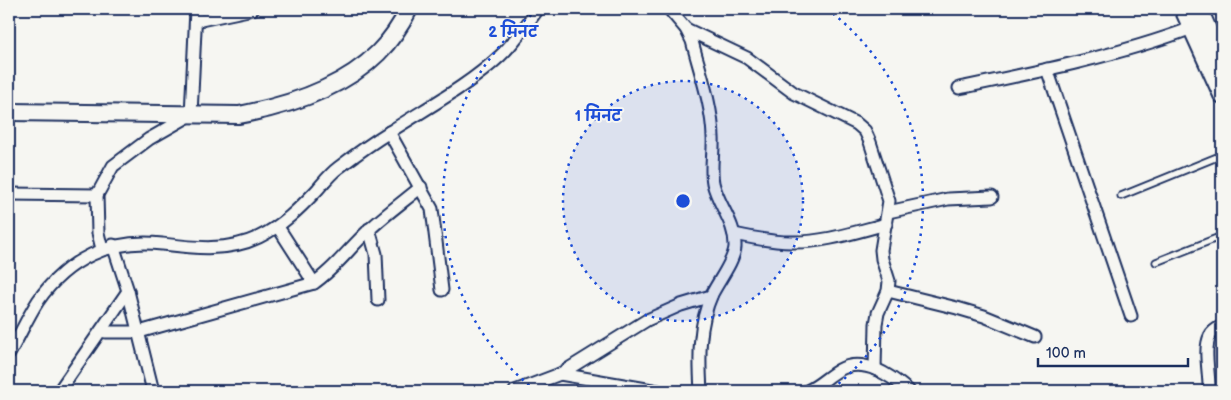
<svg xmlns="http://www.w3.org/2000/svg" width="1231" height="400" viewBox="0 0 1231 400" font-family="'Balsamiq Sans','Playpen Sans Deva',sans-serif">
<style>
.lines{fill:none;stroke-linecap:round;stroke-linejoin:round}
.lane-casing{stroke:#1b2f5e;stroke-width:9}
.street-casing{stroke:#1b2f5e;stroke-width:15}
.secondary-casing{stroke:#1b2f5e;stroke-width:20}
.lane{stroke:#f6f6f2;stroke-width:5.5}
.street{stroke:#f6f6f2;stroke-width:11}
.secondary{stroke:#f6f6f2;stroke-width:16}
.ring{fill:none;stroke:#1d4ed8;stroke-width:2.5;stroke-dasharray:2.5 5}
.centre{fill:#1d4ed8;stroke:#f6f6f2;stroke-width:2.5}
.ring-label{font-size:15px;text-anchor:middle;font-weight:bold;fill:#1d4ed8;stroke:#f6f6f2;stroke-width:4;stroke-linejoin:round;paint-order:stroke}
</style>
<rect width="100%" height="100%" fill="#f6f6f2"/>
<filter id="ink" filterUnits="userSpaceOnUse"><feTurbulence type="fractalNoise" baseFrequency=".02" numOctaves="2"/><feDisplacementMap in="SourceGraphic" scale="10" xChannelSelector="R" yChannelSelector="G"/><feConvolveMatrix kernelMatrix="1 2 1 2 8 2 1 2 1" color-interpolation-filters="sRGB"/></filter>
<g filter="url(#ink)">
<g class="lines">
<defs>
<g id="lane">
<path d="M 1121,196 L 1222,155"/>
<path d="M 1156,262 L 1222,236"/>
</g>
<g id="street">
<path d="M 669,9 L 686,29 L 692,41 C 700,72 712,105 713,137 C 714,152 710,168 713,183 C 718,205 736,223 735,247 C 734,261 719,280 712,294 C 698,325 699,359 701,391"/>
<path d="M 196,21 L 253,9"/>
<path d="M 686,29 L 747,58 L 794,93 L 857,124 L 865,131 L 870,142 L 889,201 L 881,250 L 882,259 L 889,281 L 888,291 L 878,313 L 876,324 L 875,369"/>
<path d="M 1047,69 L 1131,316"/>
<path d="M 959,88 C 1037,72 1117,56 1192,28"/>
<path d="M 389,132 L 432,209 L 442,290"/>
<path d="M 9,194 L 97,195"/>
<path d="M 888,212 L 948,199 L 992,197"/>
<path d="M 278,227 L 314,283"/>
<path d="M 369,229 L 376,254 L 378,300"/>
<path d="M 734,234 C 753,238 772,242 791,242 C 823,243 855,232 886,224"/>
<path d="M 113,245 L 128,291 L 153,391"/>
<path d="M 102,249 L 98,233 L 97,195 L 113,166 L 149,139 L 191,115 L 196,9"/>
<path d="M 888,291 L 957,308 L 984,316 L 1035,337"/>
<path d="M 101,331 L 106,332 L 139,332 L 314,283 C 336,268 350,247 370,229 C 386,214 404,201 421,187"/>
<path d="M 9,354 C 19,337 27,318 38,301 C 67,259 111,238 162,244 C 195,248 227,252 259,237 C 282,226 300,208 317,190 C 324,182 330,174 338,168 C 355,155 373,142 391,131 C 428,107 468,86 500,56 C 515,42 526,25 538,9"/>
<path d="M 560,374 L 658,391"/>
<path d="M 59,391 L 128,291"/>
<path d="M 515,391 L 560,374 L 647,320 L 681,305 L 711,296"/>
<path d="M 807,391 C 819,386 828,376 839,370 C 864,356 891,376 909,391"/>
<path d="M 1209,391 C 1210,375 1203,350 1210,336 C 1212,331 1218,328 1222,326"/>
</g>
<g id="secondary">
<path d="M 1183,9 L 1222,95"/>
<path d="M 1199,9 L 1222,61"/>
<path d="M 9,112 L 239,115 C 286,106 343,88 378,53 C 391,40 401,25 409,9"/>
</g>
</defs>
<use href="#lane" class="lane-casing"/>
<use href="#street" class="street-casing"/>
<use href="#secondary" class="secondary-casing"/>
<use href="#lane" class="lane"/>
<use href="#street" class="street"/>
<use href="#secondary" class="secondary"/>
</g>
</g>
<circle cx="683" cy="201" r="120" fill="#1d4ed8" fill-opacity=".12"/>
<g class="ring">
<circle cx="683" cy="201" r="120"/>
<path d="M535 390A240 240 0 0 1 539 9M827 9A240 240 0 0 1 831 390"/>
</g>
<circle cx="683" cy="201" r="8" class="centre"/>
<g class="ring-label">
<text x="513" y="37">2 मिनट</text>
<text x="598" y="121">1 मिनट</text>
</g>
<rect width="1231" height="400" fill="none" stroke="#f6f6f2" stroke-width="30"/>
<rect x="15" y="15" width="1201" height="370" fill="none" stroke="#1b2f5e" stroke-width="2" filter="url(#ink)"/>
<path d="M1038 358v8h150v-8" fill="none" stroke="#1b2f5e" stroke-width="2.5"/>
<text x="1046" y="358" font-size="15" fill="#1b2f5e" stroke="#f6f6f2" stroke-width="4" paint-order="stroke">100 m</text>
</svg>
